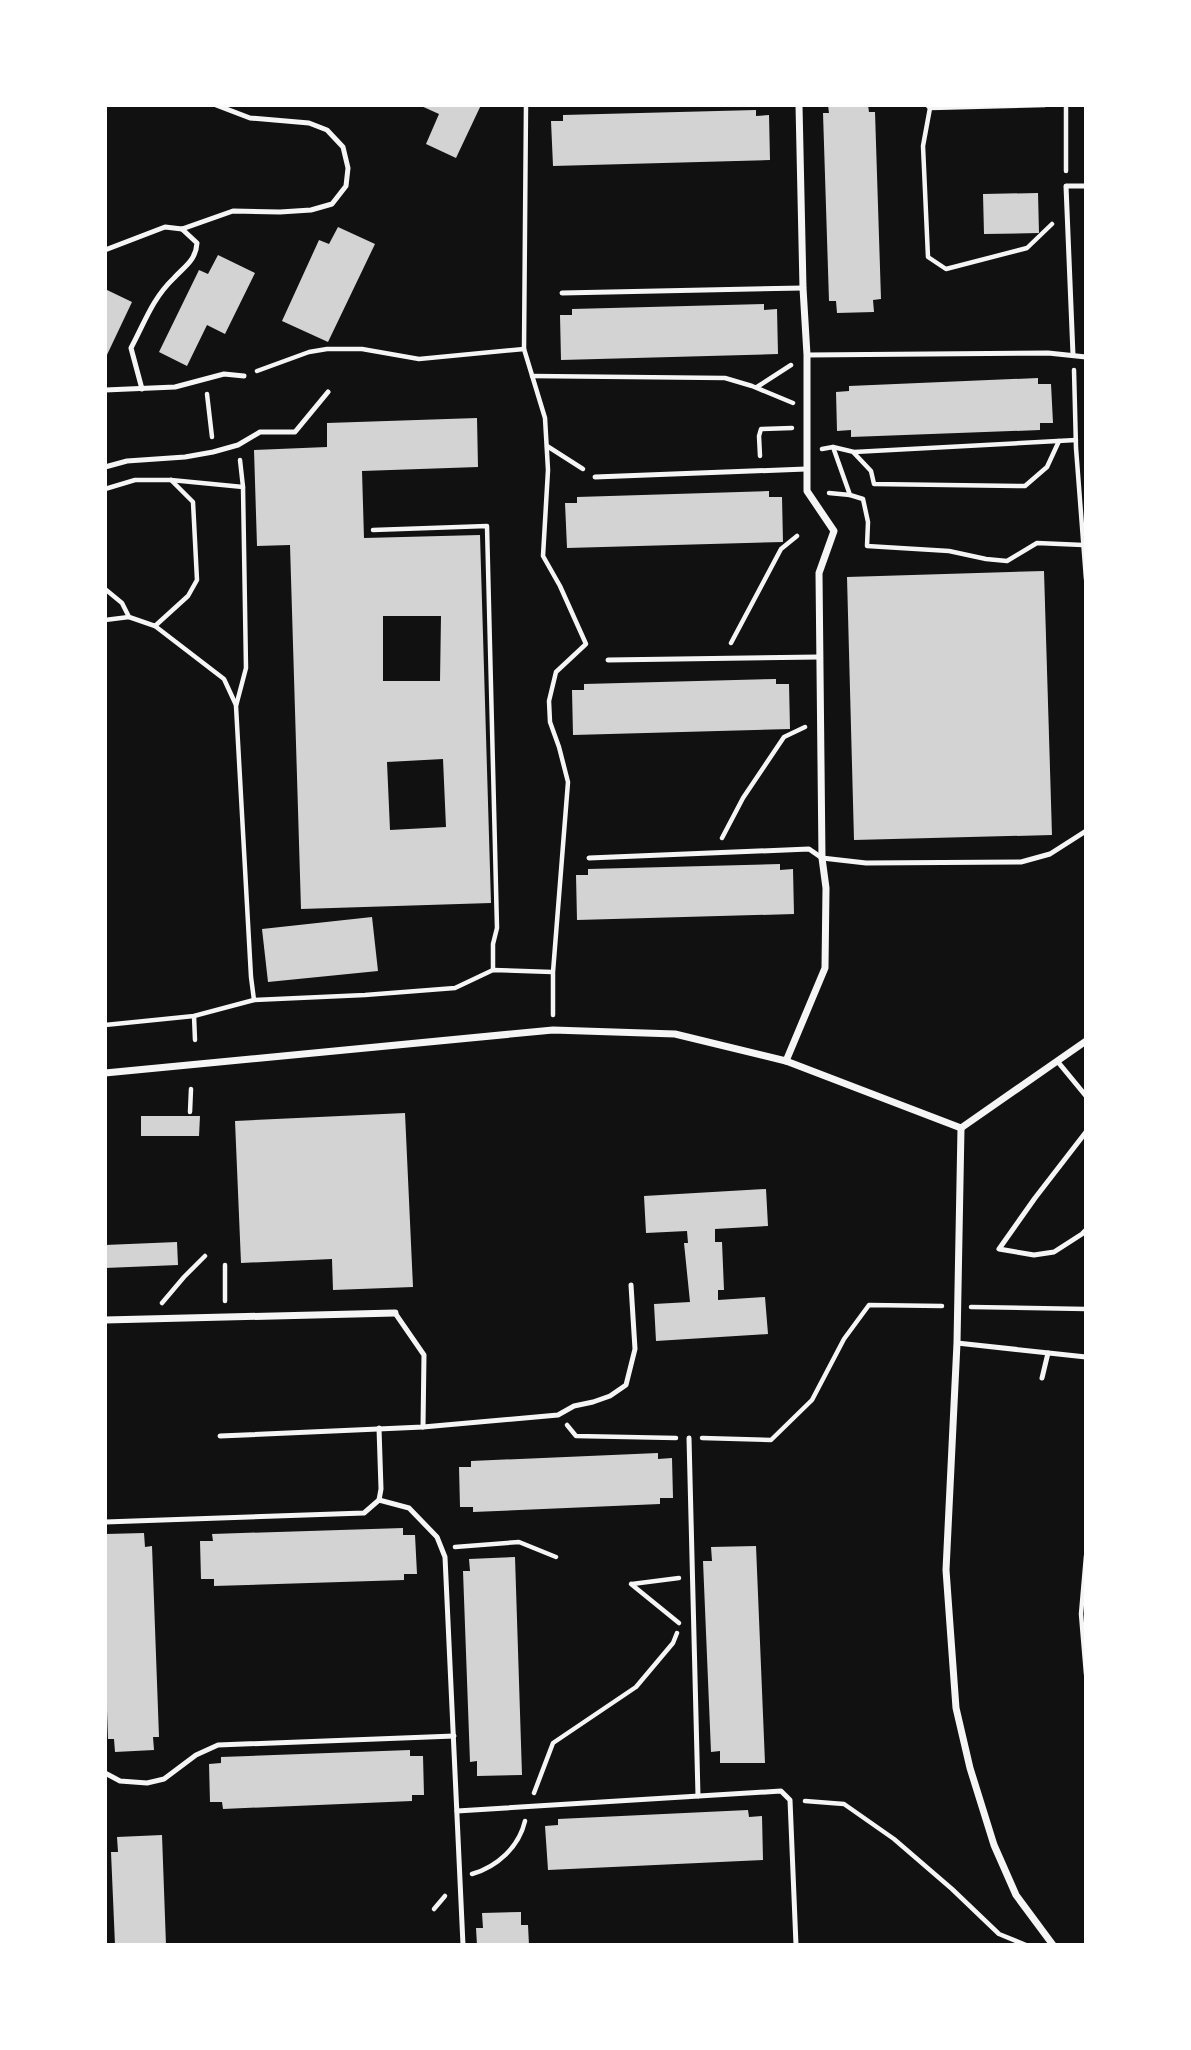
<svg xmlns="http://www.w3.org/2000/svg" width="1191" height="2050" viewBox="0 0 1191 2050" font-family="'Open Sans',sans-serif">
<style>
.building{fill:#d3d3d3;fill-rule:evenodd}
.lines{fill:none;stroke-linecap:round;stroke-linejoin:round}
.path{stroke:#f5f5f5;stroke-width:4.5}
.service{stroke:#f5f5f5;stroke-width:5}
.minor{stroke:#f5f5f5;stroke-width:7}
</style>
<rect width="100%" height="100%" fill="#111"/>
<g class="building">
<path d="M 419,105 L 481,105 L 456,158 L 426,144 L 439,114 Z"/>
<path d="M 828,105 L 868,105 L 869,112 L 875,112 L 881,299 L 873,300 L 874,312 L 837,313 L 836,301 L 829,301 L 823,113 L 829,113 Z"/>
<path d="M 756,110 L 756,116 L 769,115 L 770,160 L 553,166 L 551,121 L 563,121 L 563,115 Z"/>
<path d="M 1038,193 L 1039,233 L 984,234 L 983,194 Z"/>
<path d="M 338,227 L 375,244 L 328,342 L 282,321 L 319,240 L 329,244 Z"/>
<path d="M 218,255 L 255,273 L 225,334 L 207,325 L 187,366 L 159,352 L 199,270 L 208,274 Z"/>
<path d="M 105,289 L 132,302 L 105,359 Z"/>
<path d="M 764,304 L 764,310 L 777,309 L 778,354 L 561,360 L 560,315 L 572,315 L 572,309 Z"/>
<path d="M 1038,378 L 1038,384 L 1051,384 L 1053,423 L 1040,423 L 1040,430 L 851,437 L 851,430 L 837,431 L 836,392 L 849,391 L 849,386 Z"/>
<path d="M 477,418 L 478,467 L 362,471 L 364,538 L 480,535 L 491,903 L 301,909 L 290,545 L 257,546 L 254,450 L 327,447 L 327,423 ZM 383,616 L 441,616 L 440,681 L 383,681 ZM 443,759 L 446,827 L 390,830 L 387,762 Z"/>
<path d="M 769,491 L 769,497 L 782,497 L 783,542 L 567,548 L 565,503 L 577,503 L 577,497 Z"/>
<path d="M 1044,571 L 1052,835 L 854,840 L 847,577 Z"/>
<path d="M 776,679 L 776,684 L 789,684 L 790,729 L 573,735 L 572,690 L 584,690 L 584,684 Z"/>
<path d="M 780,864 L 780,870 L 793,869 L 794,914 L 577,920 L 576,875 L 588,875 L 588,869 Z"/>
<path d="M 372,917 L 378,971 L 268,982 L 262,929 Z"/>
<path d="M 405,1113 L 413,1287 L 333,1290 L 332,1259 L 241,1263 L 235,1121 Z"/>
<path d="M 141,1116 L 200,1116 L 199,1136 L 141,1136 Z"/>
<path d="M 766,1189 L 768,1226 L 715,1229 L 715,1242 L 722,1242 L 724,1290 L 718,1290 L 718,1300 L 765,1297 L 768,1334 L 656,1341 L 654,1304 L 690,1302 L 684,1243 L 688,1243 L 687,1231 L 646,1233 L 644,1196 Z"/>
<path d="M 177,1242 L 178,1265 L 105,1268 L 105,1245 Z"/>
<path d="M 658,1453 L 658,1459 L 672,1458 L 673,1498 L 660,1498 L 660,1504 L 473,1512 L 473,1507 L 460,1507 L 459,1467 L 471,1467 L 471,1461 Z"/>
<path d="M 403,1528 L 403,1535 L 415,1535 L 417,1574 L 404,1574 L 404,1580 L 214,1586 L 214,1579 L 201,1579 L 200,1541 L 213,1541 L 212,1534 Z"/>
<path d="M 144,1533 L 145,1547 L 152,1546 L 159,1737 L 153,1737 L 154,1750 L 115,1752 L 114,1739 L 108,1739 L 105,1654 L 106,1534 Z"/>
<path d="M 756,1546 L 765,1763 L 720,1763 L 720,1751 L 711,1752 L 703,1561 L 712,1561 L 711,1547 Z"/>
<path d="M 515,1557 L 522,1775 L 477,1776 L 477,1761 L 470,1762 L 463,1571 L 470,1571 L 469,1559 Z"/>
<path d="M 410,1750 L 410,1756 L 423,1756 L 424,1795 L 412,1795 L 412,1801 L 223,1809 L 222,1802 L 210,1802 L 209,1764 L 221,1763 L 221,1757 Z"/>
<path d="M 748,1810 L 749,1817 L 762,1816 L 763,1860 L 548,1870 L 545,1826 L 558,1825 L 558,1819 Z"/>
<path d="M 162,1835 L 166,1945 L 115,1945 L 111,1852 L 118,1852 L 117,1837 Z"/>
<path d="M 521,1912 L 521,1925 L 528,1925 L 529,1945 L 477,1945 L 476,1928 L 483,1928 L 482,1913 Z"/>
</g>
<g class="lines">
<g class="path">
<path d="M 526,105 L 524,349 L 545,418 L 548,470 L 543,556 L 560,586 L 586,644 L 556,672 L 549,701 L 550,722 L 559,747 L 568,782 L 553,972 L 553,1015"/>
<path d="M 927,105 L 930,108 L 1045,105"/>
<path d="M 1066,105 L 1066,171"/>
<path d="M 930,108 L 923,146 L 928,257 L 946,269 L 1027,248 L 1052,224"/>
<path d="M 1074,370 L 1076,448 L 1086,579"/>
<path d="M 257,371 L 309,352 L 327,349 L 362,349 L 419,359 L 524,349"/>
<path d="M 532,376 L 725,378 L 752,386 L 793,403"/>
<path d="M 757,387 L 791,365"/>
<path d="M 207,394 L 212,437"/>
<path d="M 547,446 L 583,469"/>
<path d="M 833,447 L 850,495 L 863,499 L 868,522 L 867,546 L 949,551 L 986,559 L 1007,561 L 1037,543 L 1083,545"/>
<path d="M 822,449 L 833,447 L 854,452 L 1076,440"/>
<path d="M 854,453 L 871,471 L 874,484 L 1025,486 L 1047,467 L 1059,441"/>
<path d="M 760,456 L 759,436 L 761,429 L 792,428"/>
<path d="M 243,487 L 246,668 L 236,706 L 251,977 L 254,1000"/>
<path d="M 105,489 L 135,480 L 171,480 L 243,487 L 240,460"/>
<path d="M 829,493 L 850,495"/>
<path d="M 373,530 L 487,526 L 497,928 L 493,944 L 493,970"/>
<path d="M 105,589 L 122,603 L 129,617 L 155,626 L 188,596 L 197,580 L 193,502 L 171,480"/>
<path d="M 105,620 L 129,617"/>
<path d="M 155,626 L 224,679 L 236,705"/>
<path d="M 731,643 L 781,549 L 797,536"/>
<path d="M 722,838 L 743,798 L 784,737 L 805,727"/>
<path d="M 194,1016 L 195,1040"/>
<path d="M 105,1025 L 194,1016 L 254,1000 L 365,995 L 455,988 L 493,970 L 552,972"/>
<path d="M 190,1112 L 191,1089"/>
<path d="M 225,1301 L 225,1265"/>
<path d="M 162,1303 L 184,1277 L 205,1256"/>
<path d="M 971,1307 L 1086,1309"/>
<path d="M 567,1425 L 576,1436 L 676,1438"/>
<path d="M 702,1438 L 771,1440 L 812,1400 L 844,1339 L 869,1305 L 942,1306"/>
<path d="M 455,1547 L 519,1542 L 556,1557"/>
<path d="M 1086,1556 L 1081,1614 L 1086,1674"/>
<path d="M 631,1584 L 679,1623"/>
<path d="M 632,1584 L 679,1578"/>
<path d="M 534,1793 L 553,1743 L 636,1687 L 673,1643 L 677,1633"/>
<path d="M 805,1801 L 844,1804 L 894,1839 L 952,1889 L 999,1934 L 1026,1945"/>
<path d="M 472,1874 C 497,1867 519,1847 525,1821"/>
<path d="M 434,1909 L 445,1896"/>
</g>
<g class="service">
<path d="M 105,250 L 165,227 L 182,229 L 233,211 L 280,212 L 311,210 L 332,204 L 346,186 L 348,168 L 343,147 L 327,130 L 309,123 L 250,118 L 216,105"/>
<path d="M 562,293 L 803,288"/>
<path d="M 807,355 L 1048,353 L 1086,357"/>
<path d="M 1073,355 L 1066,186 L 1086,186"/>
<path d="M 142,389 L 131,348 C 145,322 152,299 174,278 C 185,266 196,260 197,243 L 182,229"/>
<path d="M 105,390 L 175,387 L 224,374 L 244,376"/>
<path d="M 105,467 L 127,461 L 185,457 L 213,452 L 238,445 L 260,432 L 295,432 L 328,392"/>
<path d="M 595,477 L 806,469"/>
<path d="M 608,660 L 819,657"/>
<path d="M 589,858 L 809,849 L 822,858 L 866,863 L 1021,862 L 1050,854 L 1086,831"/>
<path d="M 1058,1062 L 1086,1096"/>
<path d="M 1086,1132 L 1035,1198 L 999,1249 L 1034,1255 L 1054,1252 L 1082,1234 L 1086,1230"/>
<path d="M 395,1313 L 424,1355 L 423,1427"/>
<path d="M 957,1343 L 1086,1357"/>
<path d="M 1042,1378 L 1048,1353"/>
<path d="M 379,1428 L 381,1489 L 379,1500 L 409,1508 L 437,1537 L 445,1557 L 463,1945"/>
<path d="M 220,1436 L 423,1427 L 558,1415 L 574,1406 L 593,1402 L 610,1396 L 626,1385 L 635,1349 L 631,1285"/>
<path d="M 689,1438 L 698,1796"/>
<path d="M 105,1522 L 364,1513 L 379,1500"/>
<path d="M 105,1773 L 120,1781 L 147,1783 L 164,1779 L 196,1755 L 218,1745 L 454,1736"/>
<path d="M 457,1811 L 781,1791 L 790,1800 L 796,1945"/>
</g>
<g class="minor">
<path d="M 786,1061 L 825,968 L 826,888 L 822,858 L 819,573 L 834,531 L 807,491 L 807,355 L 803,288 L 799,105"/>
<path d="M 105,1073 L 553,1030 L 675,1034 L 786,1061 L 961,1128"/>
<path d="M 961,1128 L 957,1343 L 946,1570 L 956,1708 L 970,1768 L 994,1845 L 1016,1895 L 1053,1945"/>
<path d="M 961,1128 L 1086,1041"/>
<path d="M 105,1320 L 395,1313"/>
</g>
</g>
<rect width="1191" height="2050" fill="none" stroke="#ffffff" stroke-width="214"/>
</svg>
